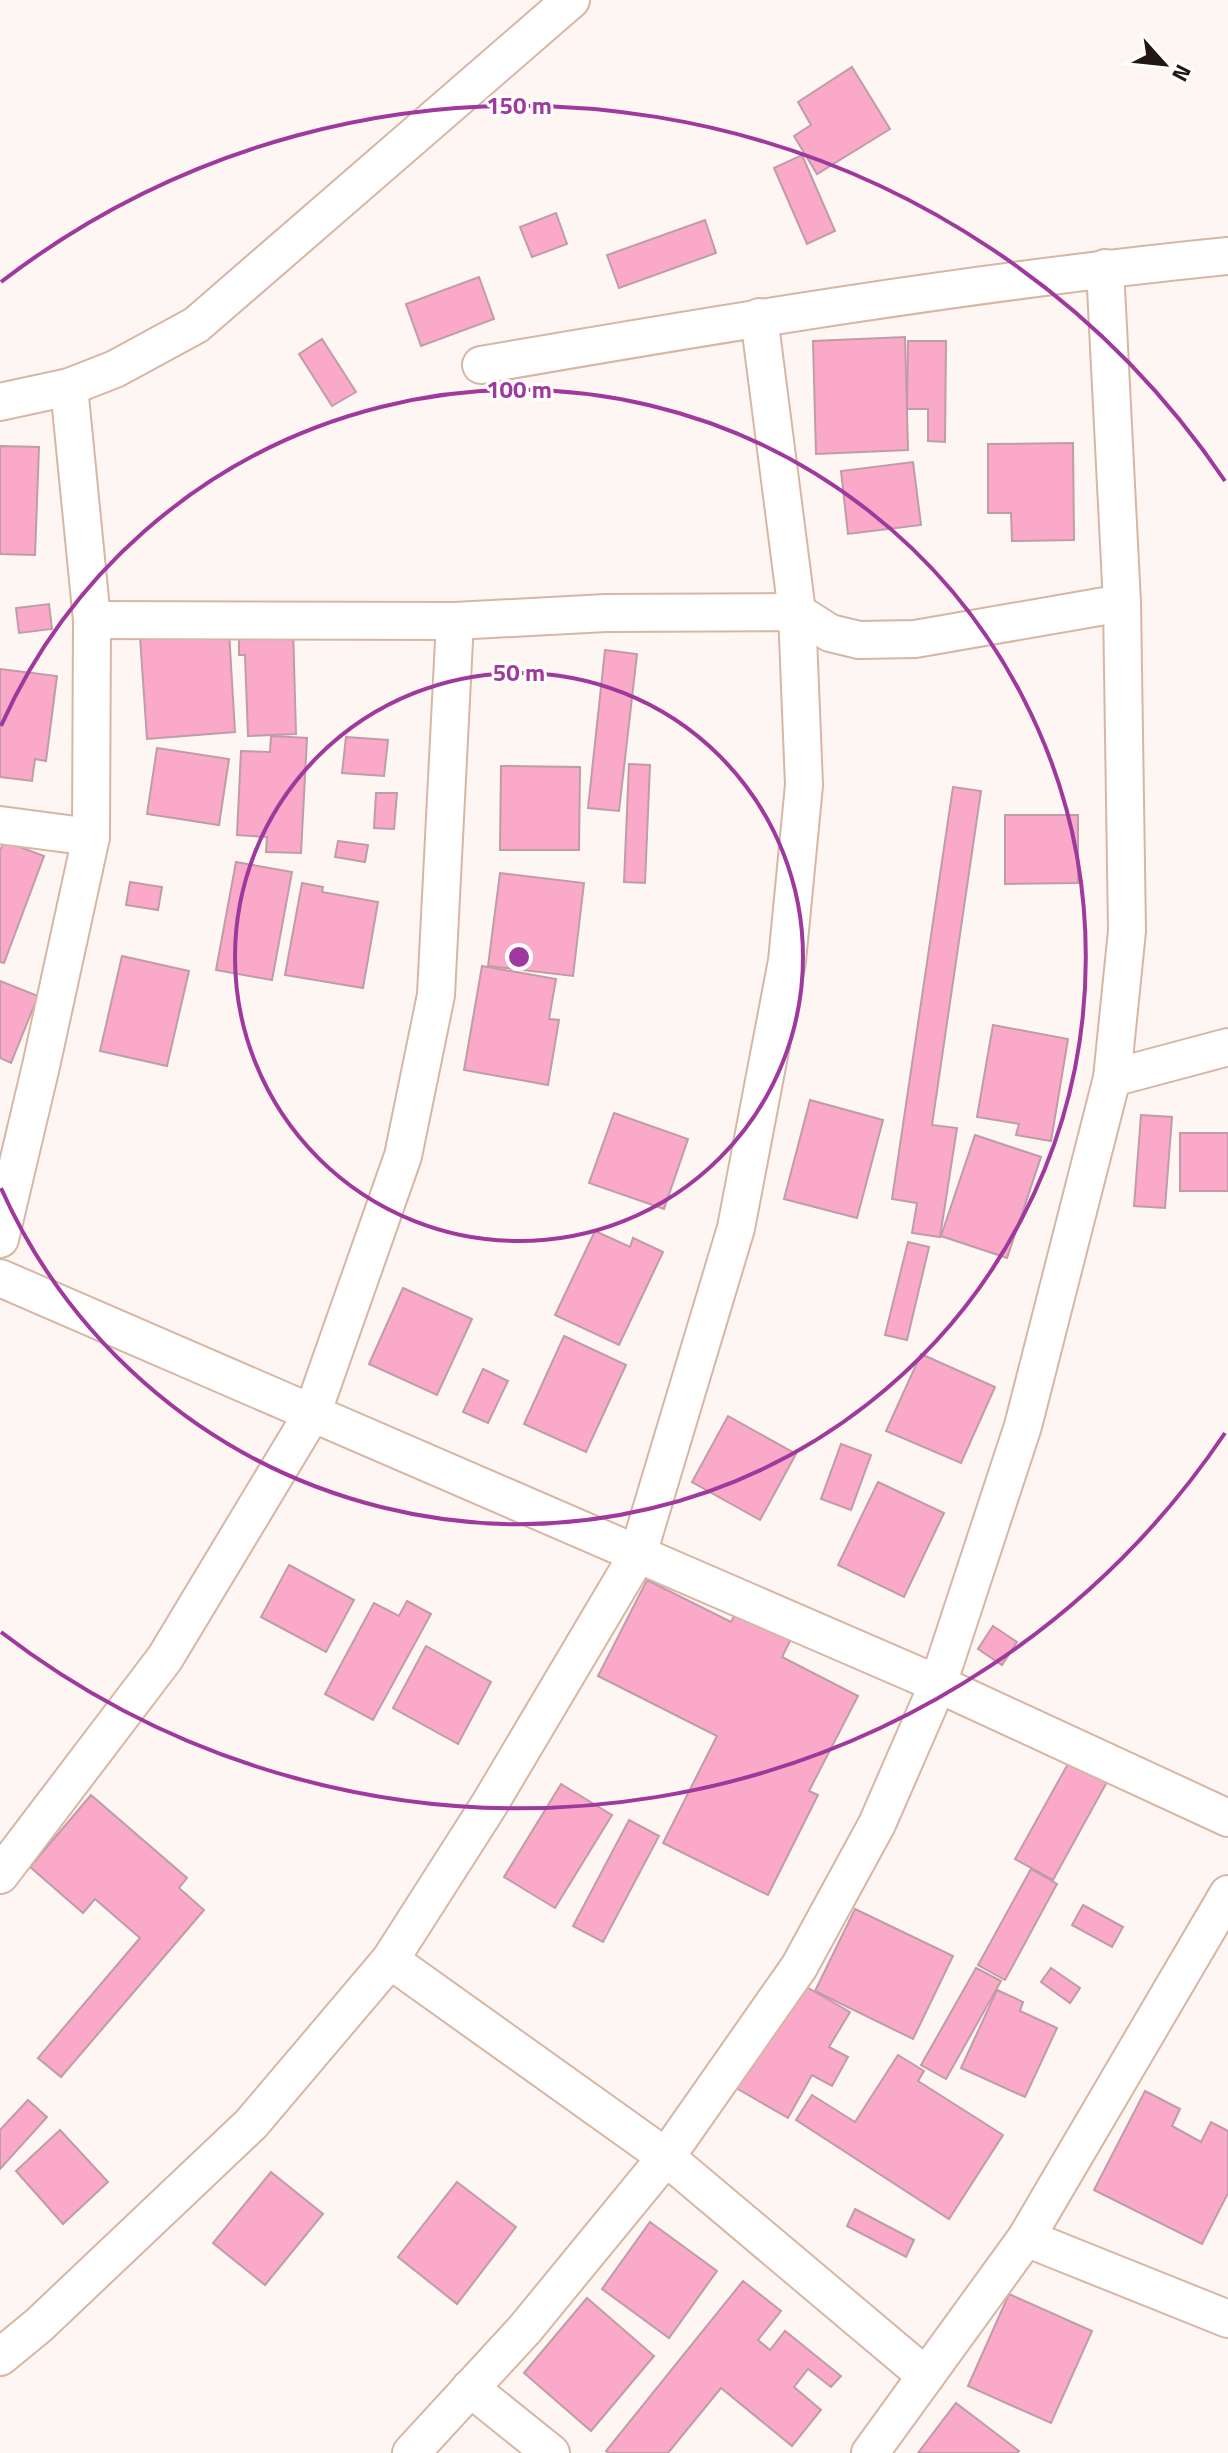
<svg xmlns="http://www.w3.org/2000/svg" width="1228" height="2453" viewBox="0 0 1228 2453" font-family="'Titillium Web',sans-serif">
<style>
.building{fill:#faaac8;stroke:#bf9ca8;stroke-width:2}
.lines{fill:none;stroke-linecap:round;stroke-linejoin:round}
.street-casing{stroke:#d7b6a4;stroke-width:40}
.street{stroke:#fff;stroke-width:36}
.ring{fill:none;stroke:#9f399d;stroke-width:4}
.centre{fill:#9f399d;stroke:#fff;stroke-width:4}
.ring-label{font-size:24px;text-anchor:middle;font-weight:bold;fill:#9f399d;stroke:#fff;stroke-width:6;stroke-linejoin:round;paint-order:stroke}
</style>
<rect width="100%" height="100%" fill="#fdf6f2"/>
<g class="building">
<path d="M 852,67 L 890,129 L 817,174 L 794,136 L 811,125 L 798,102 Z"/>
<path d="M 802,155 L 835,231 L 807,244 L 774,168 Z"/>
<path d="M 556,213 L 567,244 L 532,257 L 520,227 Z"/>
<path d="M 705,220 L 716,253 L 619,288 L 607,255 Z"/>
<path d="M 479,277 L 494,319 L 421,346 L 406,304 Z"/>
<path d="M 905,337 L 908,450 L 816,454 L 813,341 Z"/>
<path d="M 322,339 L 356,392 L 332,406 L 299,354 Z"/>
<path d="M 908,341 L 946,341 L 945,442 L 928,441 L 928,409 L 907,409 Z"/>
<path d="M 1073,443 L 1074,540 L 1012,541 L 1011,513 L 988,513 L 988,444 Z"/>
<path d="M 0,446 L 39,447 L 35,555 L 0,554 Z"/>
<path d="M 913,462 L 921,525 L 848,534 L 841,471 Z"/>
<path d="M 49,604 L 52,629 L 19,633 L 16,608 Z"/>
<path d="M 293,627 L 296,734 L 248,736 L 245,655 L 239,655 L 239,629 Z"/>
<path d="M 229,631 L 235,732 L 147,739 L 140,637 Z"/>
<path d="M 605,650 L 637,654 L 619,811 L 588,808 Z"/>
<path d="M 0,669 L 57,676 L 46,761 L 35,759 L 32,781 L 0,777 Z"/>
<path d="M 271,736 L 307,738 L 301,853 L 266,852 L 267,837 L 237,835 L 241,751 L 270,752 Z"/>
<path d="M 346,737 L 388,740 L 384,776 L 342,773 Z"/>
<path d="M 157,748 L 229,759 L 219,825 L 147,814 Z"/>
<path d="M 629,764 L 650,765 L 645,883 L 624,882 Z"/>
<path d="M 501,766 L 580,767 L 579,850 L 500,850 Z"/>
<path d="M 953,787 L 981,791 L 932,1125 L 957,1128 L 940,1237 L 912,1233 L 917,1203 L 892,1199 Z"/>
<path d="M 376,793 L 397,793 L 394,829 L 374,828 Z"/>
<path d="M 1005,815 L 1078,815 L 1078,883 L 1005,884 Z"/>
<path d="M 4,841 L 44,856 L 4,963 L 0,962 L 0,851 Z"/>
<path d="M 338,841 L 368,845 L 365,862 L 335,857 Z"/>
<path d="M 236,862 L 292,872 L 272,980 L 216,970 Z"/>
<path d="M 500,873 L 584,883 L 573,976 L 488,966 Z"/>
<path d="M 130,882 L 162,887 L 158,910 L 126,905 Z"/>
<path d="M 302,883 L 323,887 L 322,892 L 378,902 L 363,988 L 285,975 Z"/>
<path d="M 122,956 L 189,971 L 167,1066 L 100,1051 Z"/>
<path d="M 482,966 L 556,979 L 549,1019 L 559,1020 L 548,1085 L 464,1070 Z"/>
<path d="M 0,981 L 38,996 L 11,1063 L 0,1058 Z"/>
<path d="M 993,1025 L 1068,1039 L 1051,1141 L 1016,1135 L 1019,1124 L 977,1117 Z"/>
<path d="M 810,1100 L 883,1120 L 857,1218 L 784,1199 Z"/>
<path d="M 614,1113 L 688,1139 L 664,1209 L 589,1183 Z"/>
<path d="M 1141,1115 L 1172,1117 L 1165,1208 L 1134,1206 Z"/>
<rect x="1180" y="1133" width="48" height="58"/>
<path d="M 975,1135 L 1041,1157 L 1007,1258 L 941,1236 Z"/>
<path d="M 595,1231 L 630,1247 L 633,1238 L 663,1252 L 619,1345 L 555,1315 Z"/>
<path d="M 908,1242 L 929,1247 L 907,1340 L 885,1335 Z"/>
<path d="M 403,1288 L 472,1319 L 437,1395 L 369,1364 Z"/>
<path d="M 564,1336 L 626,1365 L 586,1452 L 524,1424 Z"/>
<path d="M 921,1354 L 995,1387 L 961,1463 L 886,1431 Z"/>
<path d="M 483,1369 L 508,1381 L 488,1423 L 463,1412 Z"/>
<path d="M 728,1416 L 796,1454 L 760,1520 L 692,1482 Z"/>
<path d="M 841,1444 L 871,1455 L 851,1510 L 821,1499 Z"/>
<path d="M 878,1482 L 944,1513 L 904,1597 L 838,1565 Z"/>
<path d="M 289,1565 L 354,1600 L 326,1652 L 261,1617 Z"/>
<path d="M 647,1580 L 731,1622 L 738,1609 L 792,1637 L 782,1657 L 858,1696 L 809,1791 L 818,1795 L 768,1895 L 663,1843 L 717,1736 L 598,1676 Z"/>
<path d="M 407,1601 L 431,1614 L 373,1720 L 325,1694 L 374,1603 L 399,1616 Z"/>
<path d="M 993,1626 L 1017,1642 L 1002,1665 L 978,1649 Z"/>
<path d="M 426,1646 L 491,1682 L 458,1744 L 393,1708 Z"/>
<path d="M 1069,1762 L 1107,1782 L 1053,1880 L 1015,1859 Z"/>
<path d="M 561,1784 L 612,1815 L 555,1908 L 504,1877 Z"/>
<path d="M 91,1795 L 187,1878 L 179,1888 L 204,1910 L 61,2077 L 38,2058 L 140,1938 L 95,1899 L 83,1913 L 30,1867 Z"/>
<path d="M 629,1820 L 659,1836 L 603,1942 L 573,1926 Z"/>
<path d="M 1031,1869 L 1057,1884 L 1005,1980 L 978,1965 Z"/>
<path d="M 1083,1905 L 1123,1927 L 1112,1947 L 1072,1925 Z"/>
<path d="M 855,1909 L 953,1956 L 913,2039 L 815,1991 Z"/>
<path d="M 976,1968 L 1001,1981 L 946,2079 L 921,2065 Z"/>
<path d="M 1051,1968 L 1080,1988 L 1070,2003 L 1041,1982 Z"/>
<path d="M 789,1977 L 850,2012 L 829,2047 L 848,2057 L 832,2086 L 812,2075 L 788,2118 L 729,2084 Z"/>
<path d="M 997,1990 L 1023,2002 L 1020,2011 L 1057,2028 L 1025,2097 L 961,2068 Z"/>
<path d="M 898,2055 L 924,2071 L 918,2081 L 1003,2135 L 949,2219 L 796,2120 L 812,2095 L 855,2122 Z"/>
<path d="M 1145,2091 L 1180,2109 L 1172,2126 L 1201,2142 L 1211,2122 L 1228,2131 L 1228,2193 L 1202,2244 L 1094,2190 Z"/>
<path d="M 28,2100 L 47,2117 L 0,2169 L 0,2130 Z"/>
<path d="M 60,2130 L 108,2182 L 63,2224 L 16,2171 Z"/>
<path d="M 271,2172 L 323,2214 L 265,2285 L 213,2243 Z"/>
<path d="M 457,2182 L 516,2227 L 457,2304 L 398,2257 Z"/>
<path d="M 855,2209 L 914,2240 L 906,2257 L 847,2226 Z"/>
<path d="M 650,2222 L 717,2271 L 669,2338 L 602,2289 Z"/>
<path d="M 743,2281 L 781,2311 L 758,2340 L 770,2350 L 785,2331 L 841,2376 L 831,2387 L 808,2369 L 794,2387 L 821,2410 L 792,2446 L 721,2388 L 668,2453 L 609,2453 L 606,2451 Z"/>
<path d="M 1009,2294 L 1092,2331 L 1051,2423 L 968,2386 Z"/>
<path d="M 587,2298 L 654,2356 L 591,2431 L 524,2373 Z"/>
<path d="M 956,2403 L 1019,2451 L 1017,2453 L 918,2453 Z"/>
</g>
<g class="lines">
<defs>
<g id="street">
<path d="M 481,365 C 729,322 977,281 1228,256"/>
<path d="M 0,402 L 69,387 L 115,369 L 196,325 L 571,0"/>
<path d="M 92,620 L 455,621 L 606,613 L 797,612 L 830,633 L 859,640 L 915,639 L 1122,603"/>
<path d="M 0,825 L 91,837"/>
<path d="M 1112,1078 L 1228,1047"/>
<path d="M 0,1239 L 41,1066 L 91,837 L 92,620 L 69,387"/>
<path d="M 0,1278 L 938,1684 L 1228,1818"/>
<path d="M 0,1875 L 165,1658 L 312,1414 L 403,1156 L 436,995 L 455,621"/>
<path d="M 390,1960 L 666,2157 L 926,2376"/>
<path d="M 1026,2238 L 1228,2319"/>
<path d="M 0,2357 L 39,2325 L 251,2124 L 390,1960 L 489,1805 L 638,1554 L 736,1228 L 787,961 L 804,785 L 797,612 L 759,317"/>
<path d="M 470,2388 L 551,2453"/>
<path d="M 411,2453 L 525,2329 L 666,2157 L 799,1967 L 877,1824 L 938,1684 L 1023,1426 L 1112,1078 L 1127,931 L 1122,603 L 1105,268"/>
<path d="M 870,2453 L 1026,2238 L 1228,1894"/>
</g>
</defs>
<use href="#street" class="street-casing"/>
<use href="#street" class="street"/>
</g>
<g class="ring">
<circle cx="519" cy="957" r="284"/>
<path d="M1 726A567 567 0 1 1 1 1188"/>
<path d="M1225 1433A851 851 0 0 1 1 1632M1 282A851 851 0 0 1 1225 481"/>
</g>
<circle cx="519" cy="957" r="12" class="centre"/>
<g class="ring-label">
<text x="519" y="114">150 m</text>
<text x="519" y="398">100 m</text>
<text x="519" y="681">50 m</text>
</g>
<g transform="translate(1164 64) rotate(117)" stroke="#ffffff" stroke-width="6" paint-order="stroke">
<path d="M0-6L14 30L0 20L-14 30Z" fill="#231811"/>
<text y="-12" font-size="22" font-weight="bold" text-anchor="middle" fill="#231811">N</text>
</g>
</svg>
